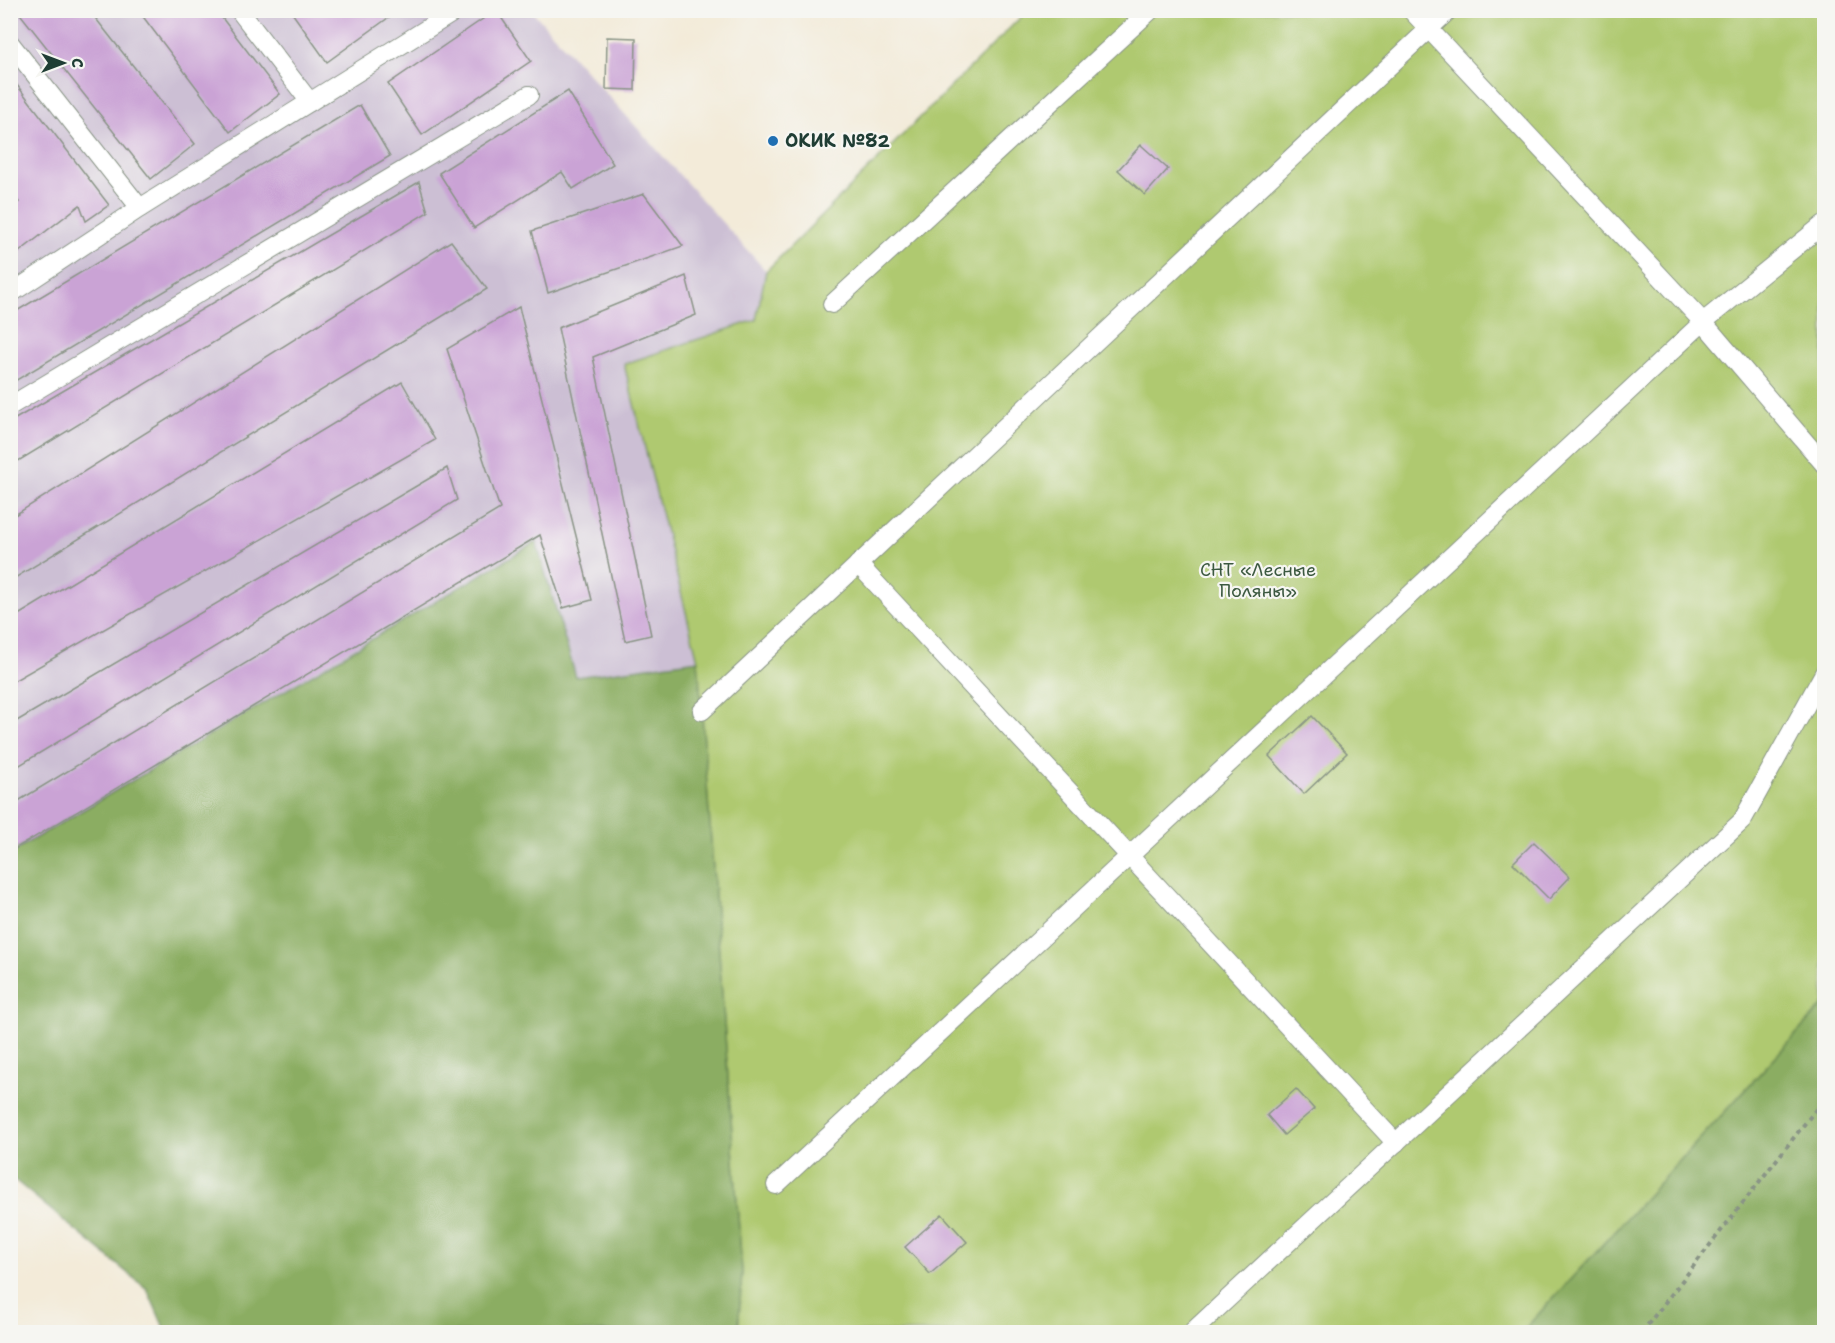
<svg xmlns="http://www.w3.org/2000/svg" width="1835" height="1343" viewBox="0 0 1835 1343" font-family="'Shantell Sans',sans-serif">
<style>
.industrial{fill:#ccbfd4}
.green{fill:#afc96f;stroke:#678352;stroke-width:1.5}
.forest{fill:#8bad62;stroke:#55754b;stroke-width:1.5}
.building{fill:#caa3d5}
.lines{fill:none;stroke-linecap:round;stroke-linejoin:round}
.lane-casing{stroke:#899486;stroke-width:20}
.path{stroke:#899486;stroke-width:4;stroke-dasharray:4.5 4.5;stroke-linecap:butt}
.lane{stroke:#fff;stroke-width:18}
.poi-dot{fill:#1f6fb2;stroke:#f6f6f2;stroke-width:2}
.labels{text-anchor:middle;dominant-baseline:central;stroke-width:4.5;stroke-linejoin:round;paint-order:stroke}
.poi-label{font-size:18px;font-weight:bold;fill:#1f3d34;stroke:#f6f6f2;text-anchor:start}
.park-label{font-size:18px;fill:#3c5940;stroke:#f6f6f2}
</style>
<rect width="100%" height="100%" fill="#f6f6f2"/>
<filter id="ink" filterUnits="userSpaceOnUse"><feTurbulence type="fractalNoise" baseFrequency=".0167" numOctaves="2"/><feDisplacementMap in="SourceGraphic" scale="12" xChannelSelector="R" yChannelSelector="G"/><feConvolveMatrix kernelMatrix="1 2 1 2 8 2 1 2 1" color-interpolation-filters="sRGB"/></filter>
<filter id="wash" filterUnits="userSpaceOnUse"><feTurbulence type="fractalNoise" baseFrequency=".008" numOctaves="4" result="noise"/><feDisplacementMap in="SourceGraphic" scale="24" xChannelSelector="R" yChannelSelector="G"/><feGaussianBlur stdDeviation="1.35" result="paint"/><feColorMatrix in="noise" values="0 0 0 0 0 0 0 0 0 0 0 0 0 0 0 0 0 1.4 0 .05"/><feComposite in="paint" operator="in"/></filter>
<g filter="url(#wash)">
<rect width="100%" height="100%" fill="#f3ebd9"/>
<path class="industrial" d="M 10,11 L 532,11 L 766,271 L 756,320 L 624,364 L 698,660 L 576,677 L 536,543 L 11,853 Z"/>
<path class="green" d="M 1027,11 L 1824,11 L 1824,1004 L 1522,1332 L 738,1332 L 742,1272 L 698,660 L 624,364 L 756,320 L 766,271 Z"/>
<g class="forest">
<path d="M 536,542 L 576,677 L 698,660 L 742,1272 L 738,1332 L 166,1332 L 147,1289 L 11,1177 L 10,853 Z"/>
<path d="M 1824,1004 L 1824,1332 L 1522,1332 Z"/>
</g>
<g id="blocks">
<g class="building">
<path d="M 17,10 L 89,10 L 195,144 L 151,179 Z"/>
<path d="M 138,10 L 216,10 L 280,94 L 230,132 Z"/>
<path d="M 290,10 L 399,10 L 327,62 Z"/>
<path d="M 496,10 L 531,61 L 422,135 L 388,84 Z"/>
<path d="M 607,37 L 636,38 L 635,90 L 606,89 Z"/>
<path d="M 10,76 L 109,205 L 86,221 L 80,205 L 10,259 L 10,209 L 19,202 L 10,190 Z"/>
<path d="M 568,91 L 613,164 L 573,189 L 562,172 L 474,228 L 439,173 Z"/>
<path d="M 360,105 L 390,156 L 10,384 L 10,315 Z"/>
<path d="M 1141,145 L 1168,169 L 1145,195 L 1118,170 Z"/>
<path d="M 419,182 L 428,212 L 10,466 L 10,422 Z"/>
<path d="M 644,194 L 683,246 L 548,293 L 532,231 Z"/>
<path d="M 451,241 L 487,289 L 10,581 L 10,518 Z"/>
<path d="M 686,276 L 696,315 L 593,357 L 651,635 L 625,641 L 558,328 Z"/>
<path d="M 519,307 L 592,600 L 563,608 L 540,535 L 10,852 L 10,806 L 500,509 L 447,349 Z"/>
<path d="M 402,382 L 435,440 L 10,683 L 10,620 Z"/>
<path d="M 447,468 L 457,500 L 10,771 L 10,725 Z"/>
<path d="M 1312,716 L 1347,753 L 1304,794 L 1269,756 Z"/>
<path d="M 1534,842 L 1570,877 L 1549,899 L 1513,863 Z"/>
<path d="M 1296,1089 L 1314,1109 L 1284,1135 L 1267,1115 Z"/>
<path d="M 942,1214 L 967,1242 L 930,1274 L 905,1247 Z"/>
</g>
</g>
</g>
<g filter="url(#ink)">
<use href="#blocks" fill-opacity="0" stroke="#899486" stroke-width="1.5"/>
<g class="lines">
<defs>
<g id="lane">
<path d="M 239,10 L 310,102"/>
<path d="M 1411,10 L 1703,322 L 1824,464"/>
<path d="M 10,43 L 140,208"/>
<path d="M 10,294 L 140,208 L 457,10"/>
<path d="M 832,304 L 1151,10"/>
<path d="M 10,406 L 529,95"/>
<path d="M 858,564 L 1396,1143"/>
<path d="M 702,711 L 1449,10"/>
<path d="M 776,1185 L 1703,322 L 1824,224"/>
<path d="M 1192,1332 L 1742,821 L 1824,673"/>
</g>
</defs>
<use href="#lane" class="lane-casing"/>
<path class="path" d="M 1642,1332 L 1824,1099"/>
<use href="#lane" class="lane"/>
</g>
</g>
<circle class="poi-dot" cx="773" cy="141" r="6"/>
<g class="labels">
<g class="poi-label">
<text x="785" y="141">ОКИК №82</text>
</g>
<g class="park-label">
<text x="1258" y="570">СНТ «Лесные<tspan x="1258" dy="21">Поляны»</tspan></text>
</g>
</g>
<rect width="1835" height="1343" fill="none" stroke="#f6f6f2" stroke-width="36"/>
<g transform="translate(63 63) rotate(90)" stroke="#f6f6f2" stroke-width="4.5" paint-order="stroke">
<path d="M0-4.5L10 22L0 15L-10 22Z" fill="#1f3d34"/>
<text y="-9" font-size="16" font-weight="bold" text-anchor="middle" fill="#1f3d34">С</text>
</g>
</svg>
